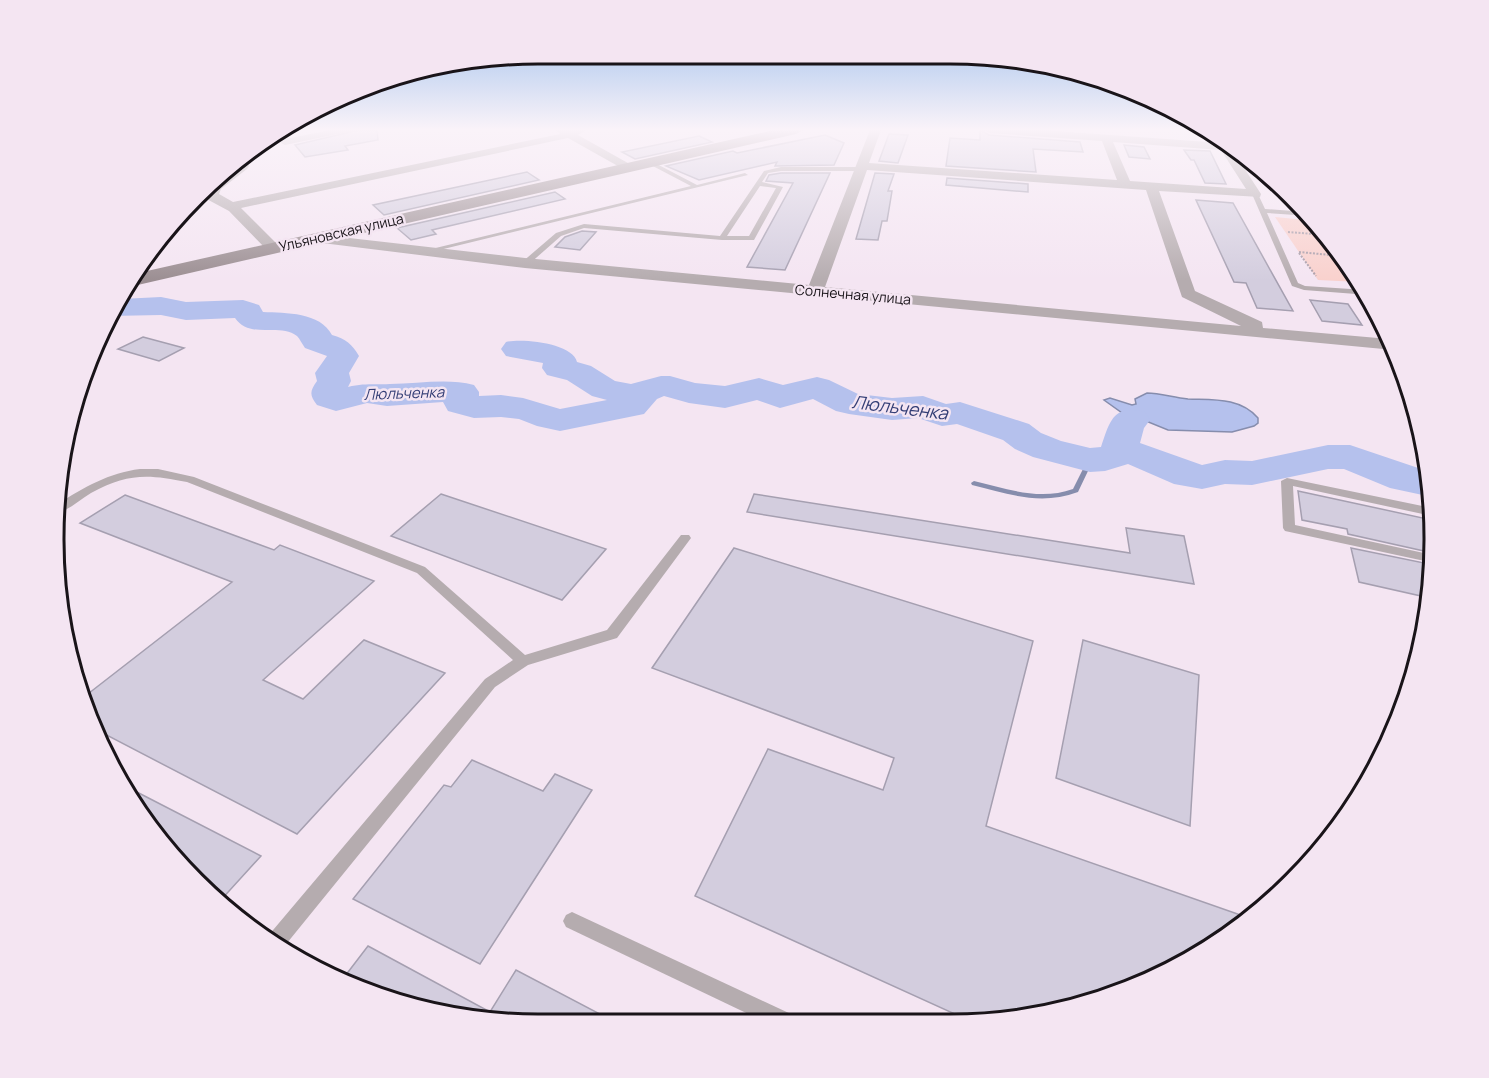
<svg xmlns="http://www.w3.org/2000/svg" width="1489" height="1078" viewBox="0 0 1489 1078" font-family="Manrope,sans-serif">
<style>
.green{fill:#f9d1cd}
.water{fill:#b5c1ed;stroke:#868dad;stroke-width:1.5}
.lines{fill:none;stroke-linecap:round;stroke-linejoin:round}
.stream{fill:#868dad;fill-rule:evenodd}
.river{fill:#b5c1ed;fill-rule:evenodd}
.building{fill:#d3cdde;stroke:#a59fb0;stroke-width:1.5}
.path{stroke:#ab9faa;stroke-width:2;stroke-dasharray:2 1.5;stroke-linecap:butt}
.service{fill:#b5acaf;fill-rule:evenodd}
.minor{fill:#b5acaf;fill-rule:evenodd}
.secondary{fill:#9b8e92;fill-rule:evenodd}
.labels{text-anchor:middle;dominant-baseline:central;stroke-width:5;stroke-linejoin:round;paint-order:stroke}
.far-street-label{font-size:14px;fill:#191419;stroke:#f4e5f2}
.far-water-label{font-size:15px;font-style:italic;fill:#343f76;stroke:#f4e5f2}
.water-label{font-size:18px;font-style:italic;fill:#343f76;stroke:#f4e5f2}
.rim{fill:none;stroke:#191419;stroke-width:3}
</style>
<rect width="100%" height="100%" fill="#f4e5f2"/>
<path class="green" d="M 1275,217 L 1316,221 L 1359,282 L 1318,280 Z"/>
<path class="water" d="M 1147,393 C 1161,393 1174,398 1188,399 C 1212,400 1240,397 1258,418 L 1258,423 L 1254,426 L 1232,432 L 1168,430 L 1146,421 L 1132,420 L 1104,400 L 1110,398 L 1132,405 L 1136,404 L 1135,399 Z"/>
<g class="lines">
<path class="stream" d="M 1097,458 L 1100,460 L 1088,471 L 1078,492 C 1040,506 1009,494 972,485 L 971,483 L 974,481 C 1007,489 1040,501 1073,489 L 1083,469 Z"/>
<path class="river" d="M 161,297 L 186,302 L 243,300 L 259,305 L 263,312 C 286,313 320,312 332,335 C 346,339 352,344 359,356 L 349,373 L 351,381 L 348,387 C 364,383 374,385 390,384 C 418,384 447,378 474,385 L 479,392 L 479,396 L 501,395 L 523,398 L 560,409 L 607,400 L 592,396 L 567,380 L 547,375 L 542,368 L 543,363 L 506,356 L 501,349 L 506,342 C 522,338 573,343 577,362 L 591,366 L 615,381 L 631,384 L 661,376 L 670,376 L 695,383 L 725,386 L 759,378 L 783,385 L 817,377 L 829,380 L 858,394 L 892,398 L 923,396 L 946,404 L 960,402 L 1029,424 L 1041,433 L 1061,441 L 1090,448 L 1101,447 C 1110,421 1113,404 1145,412 L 1150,420 L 1144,428 L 1140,443 L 1202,465 L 1225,460 L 1252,461 L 1328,445 L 1350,445 L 1430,472 L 1432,497 L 1390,488 L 1344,469 L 1328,469 L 1252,485 L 1225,484 L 1202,489 L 1174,484 L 1128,464 L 1105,471 L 1090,472 L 1033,457 L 1015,449 L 1003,440 L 957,424 L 942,426 L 918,418 L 892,420 L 849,414 L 836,411 L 813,399 L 780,408 L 757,400 L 725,408 L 689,403 L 664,396 L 657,399 L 644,414 L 560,431 L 537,426 L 519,419 L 501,417 L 474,418 L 448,411 L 443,402 L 387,406 L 367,403 L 336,411 L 317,405 C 309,395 310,391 317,381 L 315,373 L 327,356 L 305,348 C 302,344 300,339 297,336 C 279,322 250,340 235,318 L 186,320 L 161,315 L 110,316 L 121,299 Z"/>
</g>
<g class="building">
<path d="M 359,130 L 377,130 L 378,140 L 345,146 L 348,150 L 305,157 L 295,145 Z"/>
<path d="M 980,130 L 989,135 L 1080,142 L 1083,152 L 1033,149 L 1036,172 L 946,166 L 950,138 L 980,140 Z"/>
<path d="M 889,134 L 908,135 L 898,163 L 879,161 Z"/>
<path d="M 825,135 L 844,143 L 834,165 L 775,166 L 777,162 L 699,180 L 666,166 L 733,151 L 737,153 Z"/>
<path d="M 699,136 L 712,142 L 635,159 L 622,152 Z"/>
<path d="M 1124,145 L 1144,147 L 1150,159 L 1129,157 Z"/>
<path d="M 1184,150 L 1210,151 L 1226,184 L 1205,183 L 1194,160 L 1191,160 Z"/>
<path d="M 527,172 L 539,180 L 384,215 L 373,205 Z"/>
<path d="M 781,173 L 830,173 L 785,270 L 747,267 L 793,183 L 766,181 L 769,175 Z"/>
<path d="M 875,173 L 894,174 L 888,191 L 892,191 L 887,221 L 882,221 L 878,240 L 856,239 Z"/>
<path d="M 947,178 L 1028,184 L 1028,192 L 946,185 Z"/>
<path d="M 555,192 L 565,199 L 432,230 L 436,234 L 411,240 L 397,228 Z"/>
<path d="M 1196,200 L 1233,203 L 1293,311 L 1257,308 L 1246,283 L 1234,282 Z"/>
<path d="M 582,231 L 596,232 L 580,250 L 555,247 L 565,237 Z"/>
<path d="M 1310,300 L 1348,304 L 1362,325 L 1322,321 Z"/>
<path d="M 143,337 L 184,348 L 159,361 L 118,349 Z"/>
<path d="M 1298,491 L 1432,520 L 1433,553 L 1348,534 L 1347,529 L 1302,520 Z"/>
<path d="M 441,494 L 606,549 L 562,600 L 391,536 Z"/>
<path d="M 754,494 L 1130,553 L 1126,528 L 1184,536 L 1194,584 L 747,512 Z"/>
<path d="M 125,495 L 274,550 L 280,545 L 374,581 L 263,680 L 303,699 L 364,640 L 445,673 L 297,834 L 93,728 L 91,725 L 84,697 L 232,582 L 80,523 Z"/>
<path d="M 734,548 L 1033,641 L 986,826 L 1249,918 L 1164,974 L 1014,1020 L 968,1020 L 695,896 L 768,749 L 883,790 L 894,758 L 652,668 Z"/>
<path d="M 1351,548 L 1434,565 L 1430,598 L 1359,582 Z"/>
<path d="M 1083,640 L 1199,675 L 1190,826 L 1056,778 Z"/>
<path d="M 472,760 L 543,791 L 555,774 L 592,790 L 480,964 L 353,899 L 444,785 L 451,787 Z"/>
<path d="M 131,789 L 261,856 L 220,901 L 174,859 Z"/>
<path d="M 368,946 L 490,1012 L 516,970 L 615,1022 L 508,1023 L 413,1007 L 342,980 Z"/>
</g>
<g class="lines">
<g class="path">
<path d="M 1288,232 L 1326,235"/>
<path d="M 1299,252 L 1341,256"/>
<path d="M 1299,253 L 1316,276"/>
</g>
<g class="service">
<path d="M 649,162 L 653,162 L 697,185 L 745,173 L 748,175 L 423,254 L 419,252 L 691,186 L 649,164 Z"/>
<path d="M 781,167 L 861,167 L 864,169 L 861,171 L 781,171 L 768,173 L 762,182 L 783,187 L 754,240 L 722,240 L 584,228 L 561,236 L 528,265 L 521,263 L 556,233 L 584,224 L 720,236 L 764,171 ZM 760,186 L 776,188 L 749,236 L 727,236 Z"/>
<path d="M 1255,192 L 1258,194 L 1265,209 L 1306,212 L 1310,216 L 1267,213 L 1298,283 L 1305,286 L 1366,290 L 1369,295 L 1304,290 L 1292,286 L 1252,194 Z"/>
<path d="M 140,469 L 158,469 L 194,477 L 425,567 L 525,655 L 607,630 L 681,535 L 689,535 L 691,538 L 617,638 L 528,665 L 495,687 L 283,948 L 268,939 L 268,936 L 485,679 L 513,660 L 417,573 L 187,482 C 148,474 127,473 91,493 C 80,500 70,509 58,513 L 58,504 C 84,487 109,473 140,469 Z"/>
<path d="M 1287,478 L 1432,508 L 1432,516 L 1293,486 L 1295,525 L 1433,555 L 1434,563 L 1285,531 L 1283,528 L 1281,481 Z"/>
<path d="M 572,912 L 791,1014 L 794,1021 L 763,1021 L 566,927 L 563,921 L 566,915 Z"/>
</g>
<g class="minor">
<path d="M 331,130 L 357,130 L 285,145 L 279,142 L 285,139 Z"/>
<path d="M 556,130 L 586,130 L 578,135 L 635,167 L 629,171 L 625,170 L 568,138 L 241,208 L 278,245 L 280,248 L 278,251 L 268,251 L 229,211 L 201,196 L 245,157 L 249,166 L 247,169 L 221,189 L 219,194 L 233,202 L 560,134 Z"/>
<path d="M 870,130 L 881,130 L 869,163 L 1117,180 L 1102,141 L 989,133 L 984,130 L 1041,130 L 1222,143 L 1235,154 L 1261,194 L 1260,197 L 1159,191 L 1195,291 L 1262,322 L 1263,328 L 1389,339 L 1394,350 L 525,268 L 314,242 L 307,238 L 314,234 L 525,258 L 809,285 ZM 1113,142 L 1221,150 L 1246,189 L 1130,181 ZM 867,170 L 1146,190 L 1182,297 L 1241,326 L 825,287 Z"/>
</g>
<path class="secondary" d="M 774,130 L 803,130 L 796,134 L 129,287 L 138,273 Z"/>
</g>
<linearGradient id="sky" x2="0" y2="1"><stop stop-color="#93b9ea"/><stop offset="0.46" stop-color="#faf3f9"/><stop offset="1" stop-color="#faf3f9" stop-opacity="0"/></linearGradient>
<rect width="1489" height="281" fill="url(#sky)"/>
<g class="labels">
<g class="far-street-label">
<text transform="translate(341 232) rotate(-13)">Ульяновская улица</text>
<text transform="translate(853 294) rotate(5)">Солнечная улица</text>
</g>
<g class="far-water-label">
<text transform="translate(404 393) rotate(-2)">Люльченка</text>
</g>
<g class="water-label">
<text transform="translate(900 407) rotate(7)">Люльченка</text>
</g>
</g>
<path d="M0 0H1489V1078H0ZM538 64H950A474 474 0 0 1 1424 538V540A474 474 0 0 1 950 1014H538A474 474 0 0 1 64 540V538A474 474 0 0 1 538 64Z" fill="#f4e5f2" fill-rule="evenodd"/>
<path class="rim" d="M538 64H950A474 474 0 0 1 1424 538V540A474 474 0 0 1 950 1014H538A474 474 0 0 1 64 540V538A474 474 0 0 1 538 64Z"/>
</svg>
